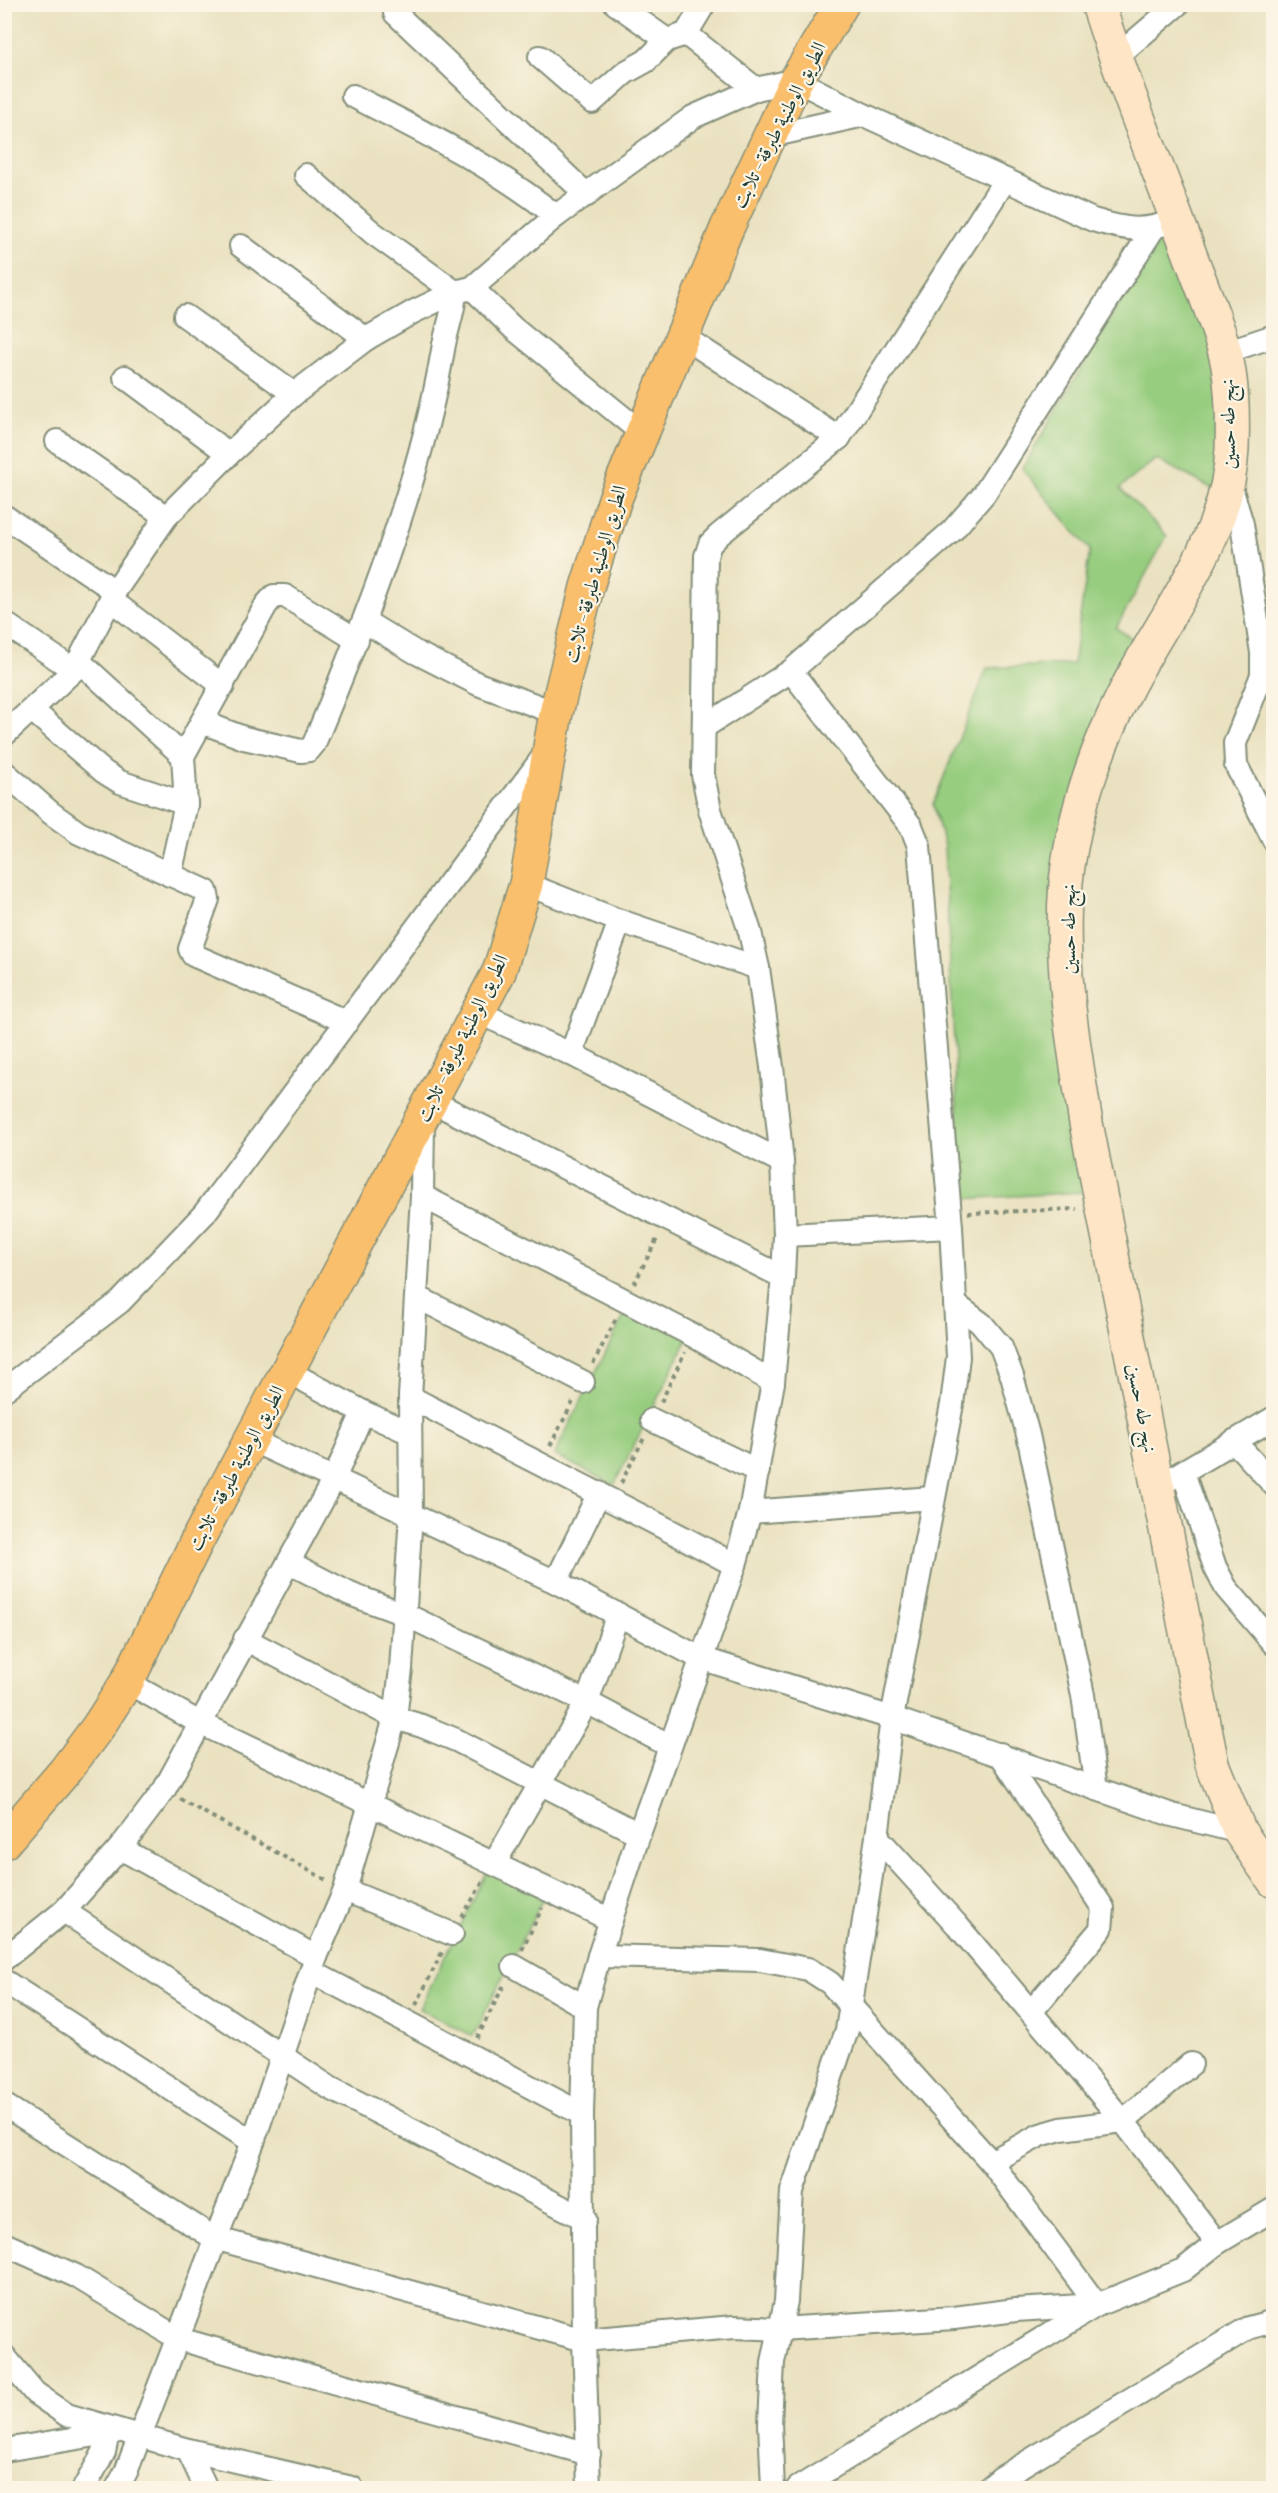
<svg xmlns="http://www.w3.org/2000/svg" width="1278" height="2493" viewBox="0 0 1278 2493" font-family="'IM FELL French Canon',Amiri,serif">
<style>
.green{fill:#97cd7f;stroke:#5b855a;stroke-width:1.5}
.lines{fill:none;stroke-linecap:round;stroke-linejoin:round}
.minor-casing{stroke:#848f7a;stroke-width:26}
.secondary-casing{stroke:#848f7a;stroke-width:36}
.primary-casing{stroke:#848f7a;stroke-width:36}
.path{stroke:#848f7a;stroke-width:4;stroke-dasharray:4.5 4.5;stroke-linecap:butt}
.minor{stroke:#fff;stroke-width:22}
.secondary{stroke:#fde5c5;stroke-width:33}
.primary{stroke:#f9bf6d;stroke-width:33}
.labels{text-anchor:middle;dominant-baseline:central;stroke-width:4.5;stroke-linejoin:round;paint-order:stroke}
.street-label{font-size:20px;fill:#1f3d34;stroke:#fcf5e5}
</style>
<rect width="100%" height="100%" fill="#fcf5e5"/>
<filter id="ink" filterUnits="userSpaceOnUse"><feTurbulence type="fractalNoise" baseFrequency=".0167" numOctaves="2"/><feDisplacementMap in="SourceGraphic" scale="12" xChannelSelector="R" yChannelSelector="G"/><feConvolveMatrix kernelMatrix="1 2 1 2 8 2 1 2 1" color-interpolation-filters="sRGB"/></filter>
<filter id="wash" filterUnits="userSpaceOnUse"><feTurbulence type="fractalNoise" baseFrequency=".008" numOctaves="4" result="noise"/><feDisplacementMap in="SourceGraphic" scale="24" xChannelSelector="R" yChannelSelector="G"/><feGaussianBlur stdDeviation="1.35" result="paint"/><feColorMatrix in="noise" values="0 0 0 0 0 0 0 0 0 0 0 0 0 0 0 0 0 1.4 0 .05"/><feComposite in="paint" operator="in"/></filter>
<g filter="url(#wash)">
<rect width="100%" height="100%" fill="#e9e1bf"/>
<g class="green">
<path d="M 1181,234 L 1221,353 L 1219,492 L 1156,459 L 1120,488 L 1167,536 L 1116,628 L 1138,642 L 1067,837 L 1085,1192 L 962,1199 L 944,846 L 933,804 L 987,668 L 1073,664 L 1090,550 L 1022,469 L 1159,236 Z"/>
<path d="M 630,1304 L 690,1334 L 614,1485 L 554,1455 Z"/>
<path d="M 493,1861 L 548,1889 L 473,2036 L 419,2009 Z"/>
</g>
</g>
<g filter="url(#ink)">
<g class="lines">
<defs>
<g id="minor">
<path d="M 616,4 L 667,40 L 686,34 L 756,89"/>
<path d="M 395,13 L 587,195"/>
<path d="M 686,34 L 704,4"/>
<path d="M 540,57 L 592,102 L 626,72 L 646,61 L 667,40"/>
<path d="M 1115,58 L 1178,4"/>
<path d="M 353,96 C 423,132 494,166 556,216"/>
<path d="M 770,136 L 864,115"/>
<path d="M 306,175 L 373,233 L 455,292"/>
<path d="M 241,246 L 366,339"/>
<path d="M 472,288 L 513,328 L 642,433"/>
<path d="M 185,316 L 294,394"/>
<path d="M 682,336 L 839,438"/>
<path d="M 1225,352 L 1274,336"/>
<path d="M 125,377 L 229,454"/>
<path d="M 57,441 L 166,517"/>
<path d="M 1229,481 L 1242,524 L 1262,653 L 1262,675 L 1235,743 L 1236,765 L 1274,840"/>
<path d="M 4,516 L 115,591"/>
<path d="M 111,600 L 223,686"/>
<path d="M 364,621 L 415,652 L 478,684 L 556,713"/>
<path d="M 4,623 L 74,670"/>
<path d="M 79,661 L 183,756"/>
<path d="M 33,711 L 104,772 L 120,782 L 186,804"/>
<path d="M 202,722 L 244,738 L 301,751 L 309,750 L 314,744 C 366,619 420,484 443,350 C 446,330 454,313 455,292"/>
<path d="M 704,727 L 791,671 L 952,531 L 984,494 L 1153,229"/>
<path d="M 4,735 L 74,670 L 115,591 L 166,517 L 229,454 L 294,394 L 366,339 L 413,312 L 455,292 L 472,288 L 556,216 L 693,117 L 756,89 L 796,80 L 864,115 L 1093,220 C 1127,230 1143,233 1177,220"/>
<path d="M 4,772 L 51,813 L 79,833 L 206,891 L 208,899 L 190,949 L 193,955 L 347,1022"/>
<path d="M 170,875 L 186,804 L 183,756 L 266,605 L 274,596 L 285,596 L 357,640"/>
<path d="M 526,884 L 620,921 L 758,968"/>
<path d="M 477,1012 L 571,1054 L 782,1162"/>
<path d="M 571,1054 L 620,921"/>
<path d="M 431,1101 L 783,1277"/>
<path d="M 422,1196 L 692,1335 L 773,1382"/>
<path d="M 785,1235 L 951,1227"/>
<path d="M 417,1297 L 583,1382"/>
<path d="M 955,1304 L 982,1324 L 1001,1347 L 1012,1376 L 1028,1435 L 1083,1695 L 1096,1789"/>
<path d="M 287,1371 L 363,1412 L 410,1433"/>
<path d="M 4,1390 L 120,1302 L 204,1214 L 546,753"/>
<path d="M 410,1397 C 518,1454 627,1507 735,1565"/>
<path d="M 652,1420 L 758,1471"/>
<path d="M 251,1440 L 556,1582 L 700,1658 L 892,1718 L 1172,1815 L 1240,1832"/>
<path d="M 1234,1441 L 1274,1485"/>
<path d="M 1183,1472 L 1215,1567 L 1226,1588 L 1274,1644"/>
<path d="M 1172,1478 L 1274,1418"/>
<path d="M 750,1512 L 932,1498"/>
<path d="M 290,1563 L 350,1594 L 404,1614 L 587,1702 L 670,1746"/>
<path d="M 556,1582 L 599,1493"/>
<path d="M 245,1639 L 395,1718 L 422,1726 L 456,1740 L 639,1834"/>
<path d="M 127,1682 L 198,1722 L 611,1920"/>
<path d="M 1000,1754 L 1103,1908 L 1101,1929 L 1031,2012"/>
<path d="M 877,1837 L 957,1925 L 1123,2121 L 1217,2243"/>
<path d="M 120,1848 L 316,1957"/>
<path d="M 494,1864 L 587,1702 L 618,1614"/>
<path d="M 345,1890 L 452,1934"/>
<path d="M 64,1911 L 330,2088 L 585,2219"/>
<path d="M 599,1956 L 760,1960 L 808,1969 L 830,1983 L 991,2162 L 1097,2305"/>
<path d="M 4,1959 L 64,1911 L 120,1848 L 164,1790 L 334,1479 L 363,1412"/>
<path d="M 514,1966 L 585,2007"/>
<path d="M 312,1972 L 582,2114"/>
<path d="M 4,1981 L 253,2142"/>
<path d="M 4,2105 L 214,2238 L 584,2340 L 734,2327 L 780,2329 L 954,2318 L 1016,2310 L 1097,2305"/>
<path d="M 991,2162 L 1040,2135 L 1061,2129 L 1123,2121 L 1191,2064"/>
<path d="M 4,2244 L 76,2276 L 179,2339 L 589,2454"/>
<path d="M 4,2356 L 35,2393 L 67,2415 L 188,2450 L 352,2488"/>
<path d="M 4,2450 L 115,2432"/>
<path d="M 188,2450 L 206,2488"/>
<path d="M 84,2488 L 104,2452 L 108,2433"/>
<path d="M 117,2488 L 126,2472 L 253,2142 L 316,1957 L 345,1890 L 395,1718 L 401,1669 L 411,1514 L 410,1397 L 422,1196 L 423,1122"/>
<path d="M 589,2488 L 584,2340 L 582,2114 L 585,2007 L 599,1956 L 639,1834 L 735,1565 L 750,1512 L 773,1382 L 783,1277 L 785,1235 L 782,1162 L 772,1067 L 758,968 L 750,932 L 710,810 L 703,775 L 706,556 L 710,544 L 719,535 L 839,438 L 1005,180"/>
<path d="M 773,2488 L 770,2424 L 773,2362 L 786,2301 L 792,2191 L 847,2030 L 877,1837 L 892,1718 L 952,1404 L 958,1357 L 951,1227 L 919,846 L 911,826 L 791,671"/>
<path d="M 798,2488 L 1097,2305 L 1183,2270 L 1217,2243 L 1274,2209"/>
<path d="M 989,2488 L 1001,2478 L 1248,2328 L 1274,2321"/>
</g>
<path id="secondary" d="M 1098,4 C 1123,84 1155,160 1184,238 C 1197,275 1213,311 1224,349 C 1233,380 1233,417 1232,449 C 1228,540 1165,613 1126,690 C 1096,749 1073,816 1066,882 C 1059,962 1073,1044 1086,1123 L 1212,1764 L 1240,1832 L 1274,1881"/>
<path id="primary" d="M 4,1842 L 65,1771 L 98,1727 L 127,1682 L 198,1539 L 499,972 L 526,884 L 556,713 L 587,587 L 615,499 L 727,228 L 796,80 L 842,4"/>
</defs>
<use href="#minor" class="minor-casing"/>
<use href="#secondary" class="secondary-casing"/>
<use href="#primary" class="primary-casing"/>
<g class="path">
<path d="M 968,1213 L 1077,1209"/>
<path d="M 634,1284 L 658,1237"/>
<path d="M 593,1364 L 617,1317"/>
<path d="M 661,1402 L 685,1352"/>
<path d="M 550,1446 L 574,1400"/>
<path d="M 621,1483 L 644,1438"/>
<path d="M 180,1799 L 328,1881"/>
<path d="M 462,1917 L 484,1880"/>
<path d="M 522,1950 L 542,1908"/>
<path d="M 416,2005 L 442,1952"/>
<path d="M 477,2038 L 505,1983"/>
</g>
<use href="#minor" class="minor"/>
<use href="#secondary" class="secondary"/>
<use href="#primary" class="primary"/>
</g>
</g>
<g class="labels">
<g class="street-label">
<text transform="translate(779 125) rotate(-63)">الطريق الوطنية طبرقة - تلابت</text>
<text transform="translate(1228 424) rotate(-91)">نهج طه حسين</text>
<text transform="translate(595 574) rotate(-74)">الطريق الوطنية طبرقة - تلابت</text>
<text transform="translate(1068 929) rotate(-90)">نهج طه حسين</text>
<text transform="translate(462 1038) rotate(-64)">الطريق الوطنية طبرقة - تلابت</text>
<text transform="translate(1142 1408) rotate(79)">نهج طه حسين</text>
<text transform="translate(236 1468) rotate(-62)">الطريق الوطنية طبرقة - تلابت</text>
</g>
</g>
<rect width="1278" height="2493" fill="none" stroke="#fcf5e5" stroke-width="24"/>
</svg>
